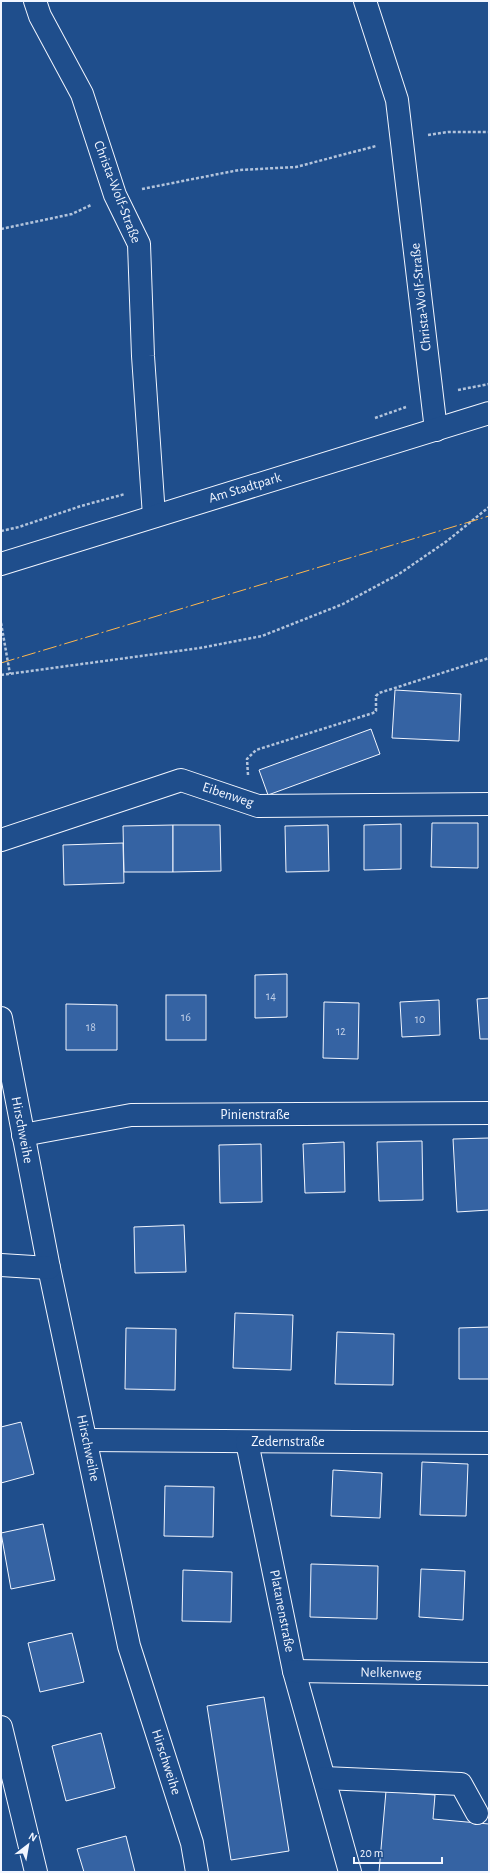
<svg xmlns="http://www.w3.org/2000/svg" width="490" height="1873" viewBox="0 0 490 1873" font-family="'Alegreya Sans',sans-serif">
<style>
.building{fill:#3563a3;stroke:#f2f6ff}
.lines{fill:none;stroke-linecap:round;stroke-linejoin:round}
.minor-casing{stroke:#f2f6ff;stroke-width:24}
.path{stroke:#b3c4dc;stroke-width:2.5;stroke-dasharray:3 2;stroke-linecap:butt}
.minor{stroke:#1f4e8c;stroke-width:22}
.power{stroke:#ffb74d;stroke-width:1;stroke-dasharray:14 3 2 3;stroke-linecap:butt}
.labels{text-anchor:middle;dominant-baseline:central;stroke-width:3;stroke-linejoin:round;paint-order:stroke}
.number-label{font-size:12px;fill:#c3d1e8}
.street-label{font-size:14px;fill:#f2f6ff;stroke:#1f4e8c}
</style>
<rect width="100%" height="100%" fill="#1f4e8c"/>
<g class="building">
<path d="M 395,690 L 461,694 L 459,741 L 392,738 Z"/>
<path d="M 371,729 L 380,754 L 268,795 L 259,770 Z"/>
<path d="M 432,823 L 478,823 L 478,868 L 431,867 Z"/>
<path d="M 401,824 L 401,869 L 364,870 L 364,825 Z"/>
<path d="M 173,825 L 173,872 L 124,872 L 123,826 Z"/>
<path d="M 173,825 L 220,825 L 221,871 L 173,872 Z"/>
<path d="M 328,825 L 329,871 L 286,872 L 285,826 Z"/>
<path d="M 123,843 L 124,883 L 64,885 L 63,845 Z"/>
<path d="M 287,974 L 287,1017 L 255,1018 L 255,975 Z"/>
<rect x="166" y="995" width="40" height="45"/>
<path d="M 489,998 L 489,1039 L 480,1039 L 477,999 Z"/>
<path d="M 439,1000 L 440,1035 L 402,1037 L 400,1002 Z"/>
<path d="M 324,1002 L 359,1003 L 358,1059 L 323,1058 Z"/>
<path d="M 66,1004 L 117,1005 L 117,1050 L 66,1050 Z"/>
<path d="M 489,1138 L 489,1210 L 457,1212 L 453,1139 Z"/>
<path d="M 422,1141 L 423,1200 L 379,1201 L 377,1142 Z"/>
<path d="M 344,1142 L 345,1192 L 305,1193 L 303,1144 Z"/>
<path d="M 261,1144 L 262,1202 L 220,1203 L 219,1145 Z"/>
<path d="M 184,1225 L 186,1272 L 135,1273 L 134,1227 Z"/>
<path d="M 235,1313 L 293,1315 L 291,1370 L 233,1368 Z"/>
<path d="M 489,1327 L 489,1379 L 459,1379 L 459,1328 Z"/>
<path d="M 126,1328 L 176,1329 L 175,1390 L 125,1389 Z"/>
<path d="M 337,1332 L 394,1334 L 393,1385 L 335,1384 Z"/>
<path d="M 21,1422 L 34,1474 L 1,1483 L 1,1427 Z"/>
<path d="M 422,1462 L 468,1464 L 466,1516 L 420,1515 Z"/>
<path d="M 333,1470 L 382,1473 L 380,1518 L 331,1516 Z"/>
<path d="M 165,1486 L 214,1487 L 213,1537 L 164,1536 Z"/>
<path d="M 43,1524 L 55,1580 L 11,1589 L 1,1533 Z"/>
<path d="M 311,1564 L 378,1566 L 377,1619 L 310,1617 Z"/>
<path d="M 421,1569 L 465,1571 L 463,1620 L 419,1617 Z"/>
<path d="M 183,1570 L 232,1572 L 231,1622 L 182,1621 Z"/>
<path d="M 72,1633 L 84,1682 L 40,1692 L 28,1643 Z"/>
<path d="M 264,1697 L 289,1851 L 231,1860 L 207,1706 Z"/>
<path d="M 101,1733 L 115,1788 L 66,1801 L 52,1746 Z"/>
<path d="M 386,1791 L 435,1795 L 433,1819 L 489,1824 L 489,1872 L 379,1872 Z"/>
<path d="M 126,1836 L 135,1872 L 84,1872 L 77,1849 Z"/>
</g>
<g class="lines">
<defs>
<g id="minor">
<path d="M 35,1 L 40,16 L 82,94 L 115,195 L 139,244 L 143,356 L 154,516"/>
<path d="M 365,1 L 397,100 L 436,430"/>
<path d="M 1,564 L 489,413"/>
<path d="M 1,840 L 181,780 L 258,806 L 489,804"/>
<path d="M 1,1018 L 49,1268 L 129,1646 L 192,1843 L 197,1872"/>
<path d="M 23,1135 L 131,1115 L 489,1113"/>
<path d="M 1,1265 L 49,1268"/>
<path d="M 87,1440 L 489,1443"/>
<path d="M 247,1442 L 294,1671 L 350,1872"/>
<path d="M 294,1671 L 489,1674"/>
<path d="M 1,1727 L 36,1872"/>
<path d="M 324,1778 L 461,1784 L 477,1813"/>
</g>
</defs>
<use href="#minor" class="minor-casing"/>
<g class="path">
<path d="M 428,135 L 448,132 L 489,132"/>
<path d="M 142,189 L 239,170 L 296,167 L 376,146"/>
<path d="M 1,229 L 72,214 L 91,205"/>
<path d="M 458,390 L 489,384"/>
<path d="M 375,418 L 406,407"/>
<path d="M 1,531 L 19,527 L 81,506 L 125,494"/>
<path d="M 1,623 L 10,674"/>
<path d="M 1,675 L 200,648 L 262,636 L 343,604 L 399,574 L 447,541 L 489,507"/>
<path d="M 248,775 L 247,759 L 256,750 L 373,713 L 376,711 L 376,696 L 379,693 L 489,658"/>
</g>
<use href="#minor" class="minor"/>
<path class="power" d="M 1,663 L 489,516"/>
</g>
<g class="labels">
<g class="number-label">
<text x="271" y="996">14</text>
<text x="186" y="1017">16</text>
<text x="420" y="1019">10</text>
<text x="91" y="1027">18</text>
<text x="341" y="1031">12</text>
</g>
<g class="street-label">
<text transform="translate(117 192) rotate(69)">Christa-Wolf-Straße</text>
<text transform="translate(421 297) rotate(-96)">Christa-Wolf-Straße</text>
<text transform="translate(245 488) rotate(-17)">Am Stadtpark</text>
<text transform="translate(228 795) rotate(18)">Eibenweg</text>
<text x="255" y="1115">Pinienstraße</text>
<text transform="translate(22 1130) rotate(79)">Hirschweihe</text>
<text x="288" y="1442">Zedernstraße</text>
<text transform="translate(88 1448) rotate(78)">Hirschweihe</text>
<text transform="translate(282 1611) rotate(79)">Platanenstraße</text>
<text transform="translate(391 1673) rotate(1)">Nelkenweg</text>
<text transform="translate(166 1762) rotate(72)">Hirschweihe</text>
</g>
</g>
<rect width="490" height="1873" fill="none" stroke="#f2f6ff" stroke-width="4"/>
<g transform="translate(28 1845) rotate(31)" stroke="#1f4e8c" stroke-width="3" paint-order="stroke">
<path d="M0-3L7 15L0 10L-7 15Z" fill="#f2f6ff"/>
<text y="-6" font-size="11" font-weight="bold" text-anchor="middle" fill="#f2f6ff">N</text>
</g>
<path d="M354 1857v6h88v-6" fill="none" stroke="#f2f6ff" stroke-width="2"/>
<text x="360" y="1857" font-size="12" fill="#f2f6ff" stroke="#1f4e8c" stroke-width="3" paint-order="stroke">20 m</text>
</svg>
